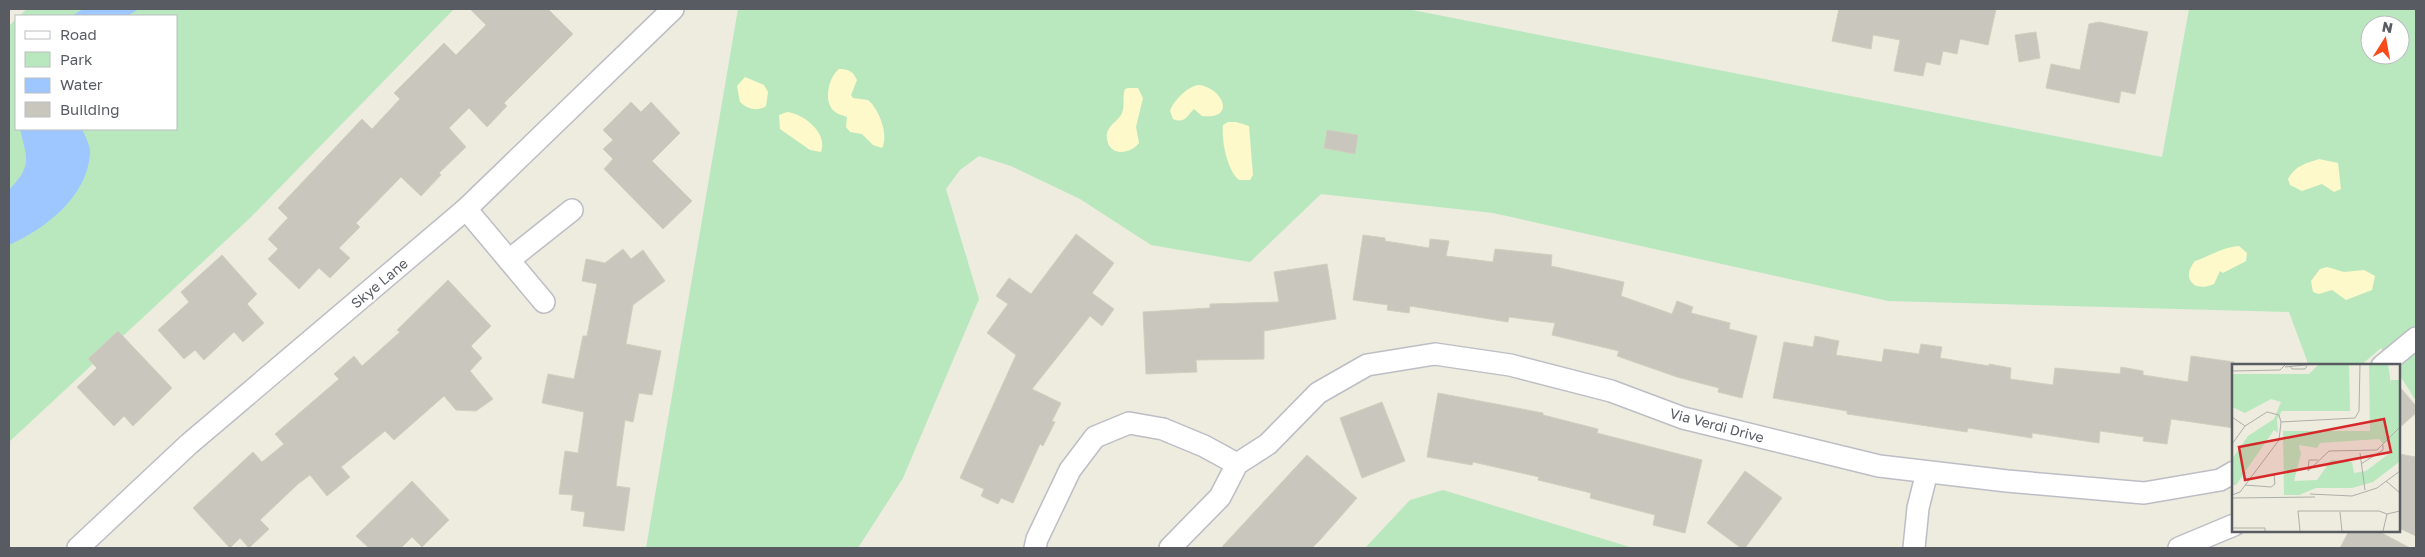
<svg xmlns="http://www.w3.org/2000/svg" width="2425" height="557" viewBox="0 0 2425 557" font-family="'Golos Text',sans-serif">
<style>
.green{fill:#b9e8bf;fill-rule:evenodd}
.sand{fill:#fef9ca}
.water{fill:#9ec7ff}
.building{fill:#c8c6bd;stroke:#d2cfbd}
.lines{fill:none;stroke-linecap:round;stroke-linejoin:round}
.minor-casing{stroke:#bdbec5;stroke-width:24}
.minor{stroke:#fff;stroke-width:21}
.labels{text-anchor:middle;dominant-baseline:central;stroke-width:4.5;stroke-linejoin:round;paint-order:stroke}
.street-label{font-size:14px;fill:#585c62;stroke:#fff}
.inset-road{fill:none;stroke:#adaea9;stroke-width:1}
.view{fill:#d62828;fill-opacity:0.15;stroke:#d62828;stroke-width:2.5}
.inset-edge{fill:none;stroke:#585c62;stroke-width:2.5}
</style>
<rect width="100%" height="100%" fill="#edecdf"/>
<g class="green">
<path d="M 27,9 L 454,9 L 250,218 L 9,442 L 9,26 L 16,19 L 16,129 L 176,129 L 176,16 L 19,16 Z"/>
<path d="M 738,9 L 1407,9 L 2162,157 L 2189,9 L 2416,9 L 2416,401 L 2399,374 L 2399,366 L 2393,366 L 2381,348 L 2360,366 L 2309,366 L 2289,312 L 1888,301 L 1493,213 L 1321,194 L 1250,262 L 1151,245 L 1080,199 L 1011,166 L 979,156 L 960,170 L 946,189 L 979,299 L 903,478 L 858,548 L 646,548 ZM 2370,25 L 2400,25 L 2400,55 L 2370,55 Z"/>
<path d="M 1443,490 L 1633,548 L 1365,548 L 1410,500 Z"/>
</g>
<g class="sand">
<path d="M 839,69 C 848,69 853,71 857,80 L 851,95 L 853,98 L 868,100 C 879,109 889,135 882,148 L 873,145 L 862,134 L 850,132 L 846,127 L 847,117 C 842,115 836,114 832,109 C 824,98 829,77 839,69 Z"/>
<path d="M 745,77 L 764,85 L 768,92 L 766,106 C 758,112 747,109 740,102 L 737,86 Z"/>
<path d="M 1199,85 C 1223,88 1237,120 1202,116 L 1194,109 C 1187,116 1185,124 1173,119 L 1170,111 C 1174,100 1188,86 1199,85 Z"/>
<path d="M 1128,88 L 1138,88 L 1143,98 L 1136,127 L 1139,143 C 1131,154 1109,157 1107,139 C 1105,126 1118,122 1122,113 C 1125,106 1122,97 1125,89 Z"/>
<path d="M 787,112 C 804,114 828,133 821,152 L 810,150 L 780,129 L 779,115 Z"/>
<path d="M 1228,122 L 1236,122 L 1249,126 L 1253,175 L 1250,180 L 1239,180 C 1227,171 1221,139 1223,125 Z"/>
<path d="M 2319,159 L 2338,163 L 2341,189 L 2334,192 L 2322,184 L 2302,191 L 2290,185 L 2288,179 C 2296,165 2305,164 2319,159 Z"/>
<path d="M 2239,246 L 2247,253 L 2246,261 L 2223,273 L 2220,271 L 2214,284 C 2195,293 2180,279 2195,261 C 2210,256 2223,247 2239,246 Z"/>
<path d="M 2327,267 L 2344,272 L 2364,270 L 2375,276 L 2372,290 L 2346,300 L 2332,290 L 2319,294 L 2313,292 L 2311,281 L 2320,269 Z"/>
</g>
<g class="water">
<path d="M 83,9 L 139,9 L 127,16 L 72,16 Z"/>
<path d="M 20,129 L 82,129 C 85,136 91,146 90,154 C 87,197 45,229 9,245 L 9,190 C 33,165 27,159 20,129 Z"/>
</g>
<g class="building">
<path d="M 470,9 L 548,9 L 573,34 L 504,103 L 507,106 L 487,127 L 469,108 L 449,128 L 466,147 L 439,173 L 441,175 L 421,196 L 401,177 L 356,223 L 360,227 L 339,248 L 350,258 L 330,278 L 319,268 L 299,289 L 268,259 L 278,249 L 268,239 L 288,218 L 278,208 L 362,119 L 372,129 L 400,99 L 394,93 L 444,43 L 456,55 L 486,25 Z"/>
<path d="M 1839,9 L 1996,9 L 1988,45 L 1960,39 L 1957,54 L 1943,51 L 1940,65 L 1926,62 L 1923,76 L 1894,71 L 1900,40 L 1873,35 L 1871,49 L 1832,41 Z"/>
<path d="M 2099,22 L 2148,32 L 2135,94 L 2121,91 L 2119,103 L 2046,88 L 2051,64 L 2080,70 L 2089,24 Z"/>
<path d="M 2036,32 L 2040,58 L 2019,62 L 2015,35 Z"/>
<path d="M 631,102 L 641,112 L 651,102 L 680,133 L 652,161 L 692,201 L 663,229 L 604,169 L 613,159 L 603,149 L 613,140 L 603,130 Z"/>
<path d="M 1327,130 L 1358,135 L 1355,154 L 1324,148 Z"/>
<path d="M 1076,234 L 1114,263 L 1092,293 L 1114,309 L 1102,326 L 1090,316 L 1032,389 L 1061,403 L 1052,421 L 1055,422 L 1043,446 L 1040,444 L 1013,503 L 1001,498 L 998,504 L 981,496 L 984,489 L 960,478 L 1016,355 L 987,333 L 1008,304 L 996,296 L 1009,278 L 1031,294 Z"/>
<path d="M 1363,235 L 1385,238 L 1385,241 L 1429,248 L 1430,239 L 1449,241 L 1446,256 L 1493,262 L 1495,249 L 1552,255 L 1551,266 L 1624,282 L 1621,296 L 1672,314 L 1677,301 L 1693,307 L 1691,313 L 1730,323 L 1729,329 L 1757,336 L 1742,398 L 1718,392 L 1719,388 L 1677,377 L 1617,356 L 1619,351 L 1552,335 L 1555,323 L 1509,317 L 1508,322 L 1410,306 L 1409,313 L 1387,310 L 1388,305 L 1353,300 Z"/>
<path d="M 623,249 L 631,259 L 643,250 L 665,281 L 633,305 L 626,344 L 661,351 L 652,395 L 639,393 L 633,422 L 625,420 L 616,486 L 630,488 L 624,531 L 583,526 L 585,512 L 571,510 L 573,495 L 559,494 L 565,451 L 578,453 L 584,412 L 542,403 L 548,374 L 574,379 L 583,336 L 587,336 L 597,284 L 582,281 L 586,259 L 605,263 Z"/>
<path d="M 222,255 L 257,294 L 247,304 L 264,323 L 243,342 L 234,332 L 204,360 L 195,350 L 184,359 L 158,330 L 189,302 L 181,292 Z"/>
<path d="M 1327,264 L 1336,319 L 1264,331 L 1264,359 L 1196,360 L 1197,372 L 1146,374 L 1143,312 L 1210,308 L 1210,304 L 1279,302 L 1274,272 Z"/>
<path d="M 448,280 L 491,326 L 471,346 L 482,358 L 470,371 L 493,399 L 476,411 L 456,410 L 444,396 L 394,440 L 385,431 L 341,467 L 350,477 L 327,496 L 310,475 L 298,484 L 260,520 L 269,529 L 249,548 L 240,538 L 230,548 L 193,508 L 253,452 L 262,462 L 284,444 L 275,434 L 339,379 L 334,374 L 354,356 L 362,366 L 400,332 L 397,330 Z"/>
<path d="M 118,331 L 172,388 L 133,426 L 124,416 L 114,426 L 77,387 L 97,368 L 88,359 Z"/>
<path d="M 1815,336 L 1839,341 L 1836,355 L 1882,362 L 1884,349 L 1919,354 L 1921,344 L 1942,347 L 1940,358 L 1989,366 L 1989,364 L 2011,368 L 2010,379 L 2053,385 L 2055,368 L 2120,374 L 2121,367 L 2143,371 L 2143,375 L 2188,382 L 2191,356 L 2234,362 L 2234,428 L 2171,419 L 2167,444 L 2143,441 L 2144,437 L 2100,431 L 2099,443 L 2032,433 L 2032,438 L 1968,428 L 1967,432 L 1847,414 L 1847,411 L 1773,398 L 1784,342 L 1813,347 Z"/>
<path d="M 2399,386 L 2416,406 L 2416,413 L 2399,428 Z"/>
<path d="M 1438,393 L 1543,413 L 1543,415 L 1598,429 L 1597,433 L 1702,460 L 1685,533 L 1653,525 L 1655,515 L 1590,498 L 1591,493 L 1538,480 L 1539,477 L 1473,462 L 1472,465 L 1427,457 Z"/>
<path d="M 1382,402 L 1405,461 L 1362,478 L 1340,418 Z"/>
<path d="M 2399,454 L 2416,457 L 2416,536 L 2399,528 Z"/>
<path d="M 1307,455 L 1357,498 L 1320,540 L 1312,548 L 1221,548 Z"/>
<path d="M 1745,471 L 1782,498 L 1745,548 L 1741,548 L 1707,523 Z"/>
<path d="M 412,481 L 449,520 L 422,547 L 412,537 L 401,548 L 369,548 L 356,536 Z"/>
<path d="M 2349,531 L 2378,531 L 2410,548 L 2340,548 Z"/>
</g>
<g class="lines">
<defs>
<g id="minor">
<path d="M 466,209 L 544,302"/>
<path d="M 509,260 L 572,210"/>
<path d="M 2382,366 L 2416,338"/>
<path d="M 78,548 L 189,444 L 466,209 L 673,9"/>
<path d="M 1035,548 L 1037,539 L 1070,470 L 1095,437 L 1129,423 L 1163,429 L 1204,446 L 1237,464"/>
<path d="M 1170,548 L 1220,497 L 1237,464 L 1268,444 L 1318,393 L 1367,365 L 1435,354 L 1510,365 L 1611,391 L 1683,418 L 1879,466 L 2007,481 L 2144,493 L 2220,480 L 2234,472"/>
<path d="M 1914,548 L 1918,508 L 1927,472"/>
<path d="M 2179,548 L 2234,525"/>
</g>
</defs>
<use href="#minor" class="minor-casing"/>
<use href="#minor" class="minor"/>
</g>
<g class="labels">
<g class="street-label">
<text transform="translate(379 283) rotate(-40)">Skye Lane</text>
<text transform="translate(1717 425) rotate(15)">Via Verdi Drive</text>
</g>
</g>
<g transform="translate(2232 364)">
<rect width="168" height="168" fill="#edecdf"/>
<path d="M 87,0 L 117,0 L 118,47 L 50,47 L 45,55 L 46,69 L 42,66 L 4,121 L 0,121 L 0,95 L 16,72 L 42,55 L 49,38 L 39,35 L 13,49 L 0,43 L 0,10 L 77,10 ZM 137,0 L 156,0 L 159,20 L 159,16 L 167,16 L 167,98 L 141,118 L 120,124 L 84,124 L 67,131 L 52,131 L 51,67 L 138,67 ZM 147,75 L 151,80 L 154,76 L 157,80 L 159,88 L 134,107 L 122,109 L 120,98 L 99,96 L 85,116 L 62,117 L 69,90 L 67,81 L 85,84 L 88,79 Z" fill="#b9e8bf" fill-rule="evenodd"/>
<path class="inset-road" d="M 58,2 L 60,5 L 73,5 L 75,2M 53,3 L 84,0M 0,7 L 48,6 L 54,0M 0,53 L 13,62M 49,58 L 123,54 L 127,47 L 128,0M 0,80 L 13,62 L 35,48 L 47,51 L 49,58 L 47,76 L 8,128 L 0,131M 128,89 L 133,126M 86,96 L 77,96 L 76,107 L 97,87 L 145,86 L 168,63M 129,100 L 151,86 L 151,81M 154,117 L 168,129M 13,121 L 39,123 L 43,120 L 42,111M 78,130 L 120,132 L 145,124 L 168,107M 0,134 L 83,133M 108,148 L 110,167M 0,164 L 33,164 L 33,167M 68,167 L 66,147 L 147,147 L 155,150M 151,167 L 155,150 L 168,147"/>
<path class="view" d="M 152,55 L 159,88 L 13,116 L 7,83 Z"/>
<rect width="168" height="168" class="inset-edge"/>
</g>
<rect width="2425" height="557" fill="none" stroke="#585c62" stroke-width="20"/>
<rect x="15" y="15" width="162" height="115" fill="#ffffff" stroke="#bcbec0"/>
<rect x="25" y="31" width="25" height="8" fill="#ffffff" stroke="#bcbec0"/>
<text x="60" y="40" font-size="15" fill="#585c62">Road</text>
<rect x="25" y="52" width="25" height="15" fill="#b9e8bf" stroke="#bcbec0"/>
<text x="60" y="65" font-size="15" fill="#585c62">Park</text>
<rect x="25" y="78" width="25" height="15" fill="#9ec7ff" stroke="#bcbec0"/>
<text x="60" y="90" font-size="15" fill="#585c62">Water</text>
<rect x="25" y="102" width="25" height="15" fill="#c8c6bd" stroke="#bcbec0"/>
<text x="60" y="115" font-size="15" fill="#585c62">Building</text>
<g transform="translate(2385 40) rotate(11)"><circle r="24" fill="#ffffff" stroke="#bcbec0"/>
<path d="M0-4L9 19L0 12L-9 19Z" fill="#f94a19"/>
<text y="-8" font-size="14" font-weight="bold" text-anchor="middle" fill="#585c62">N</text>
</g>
</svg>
